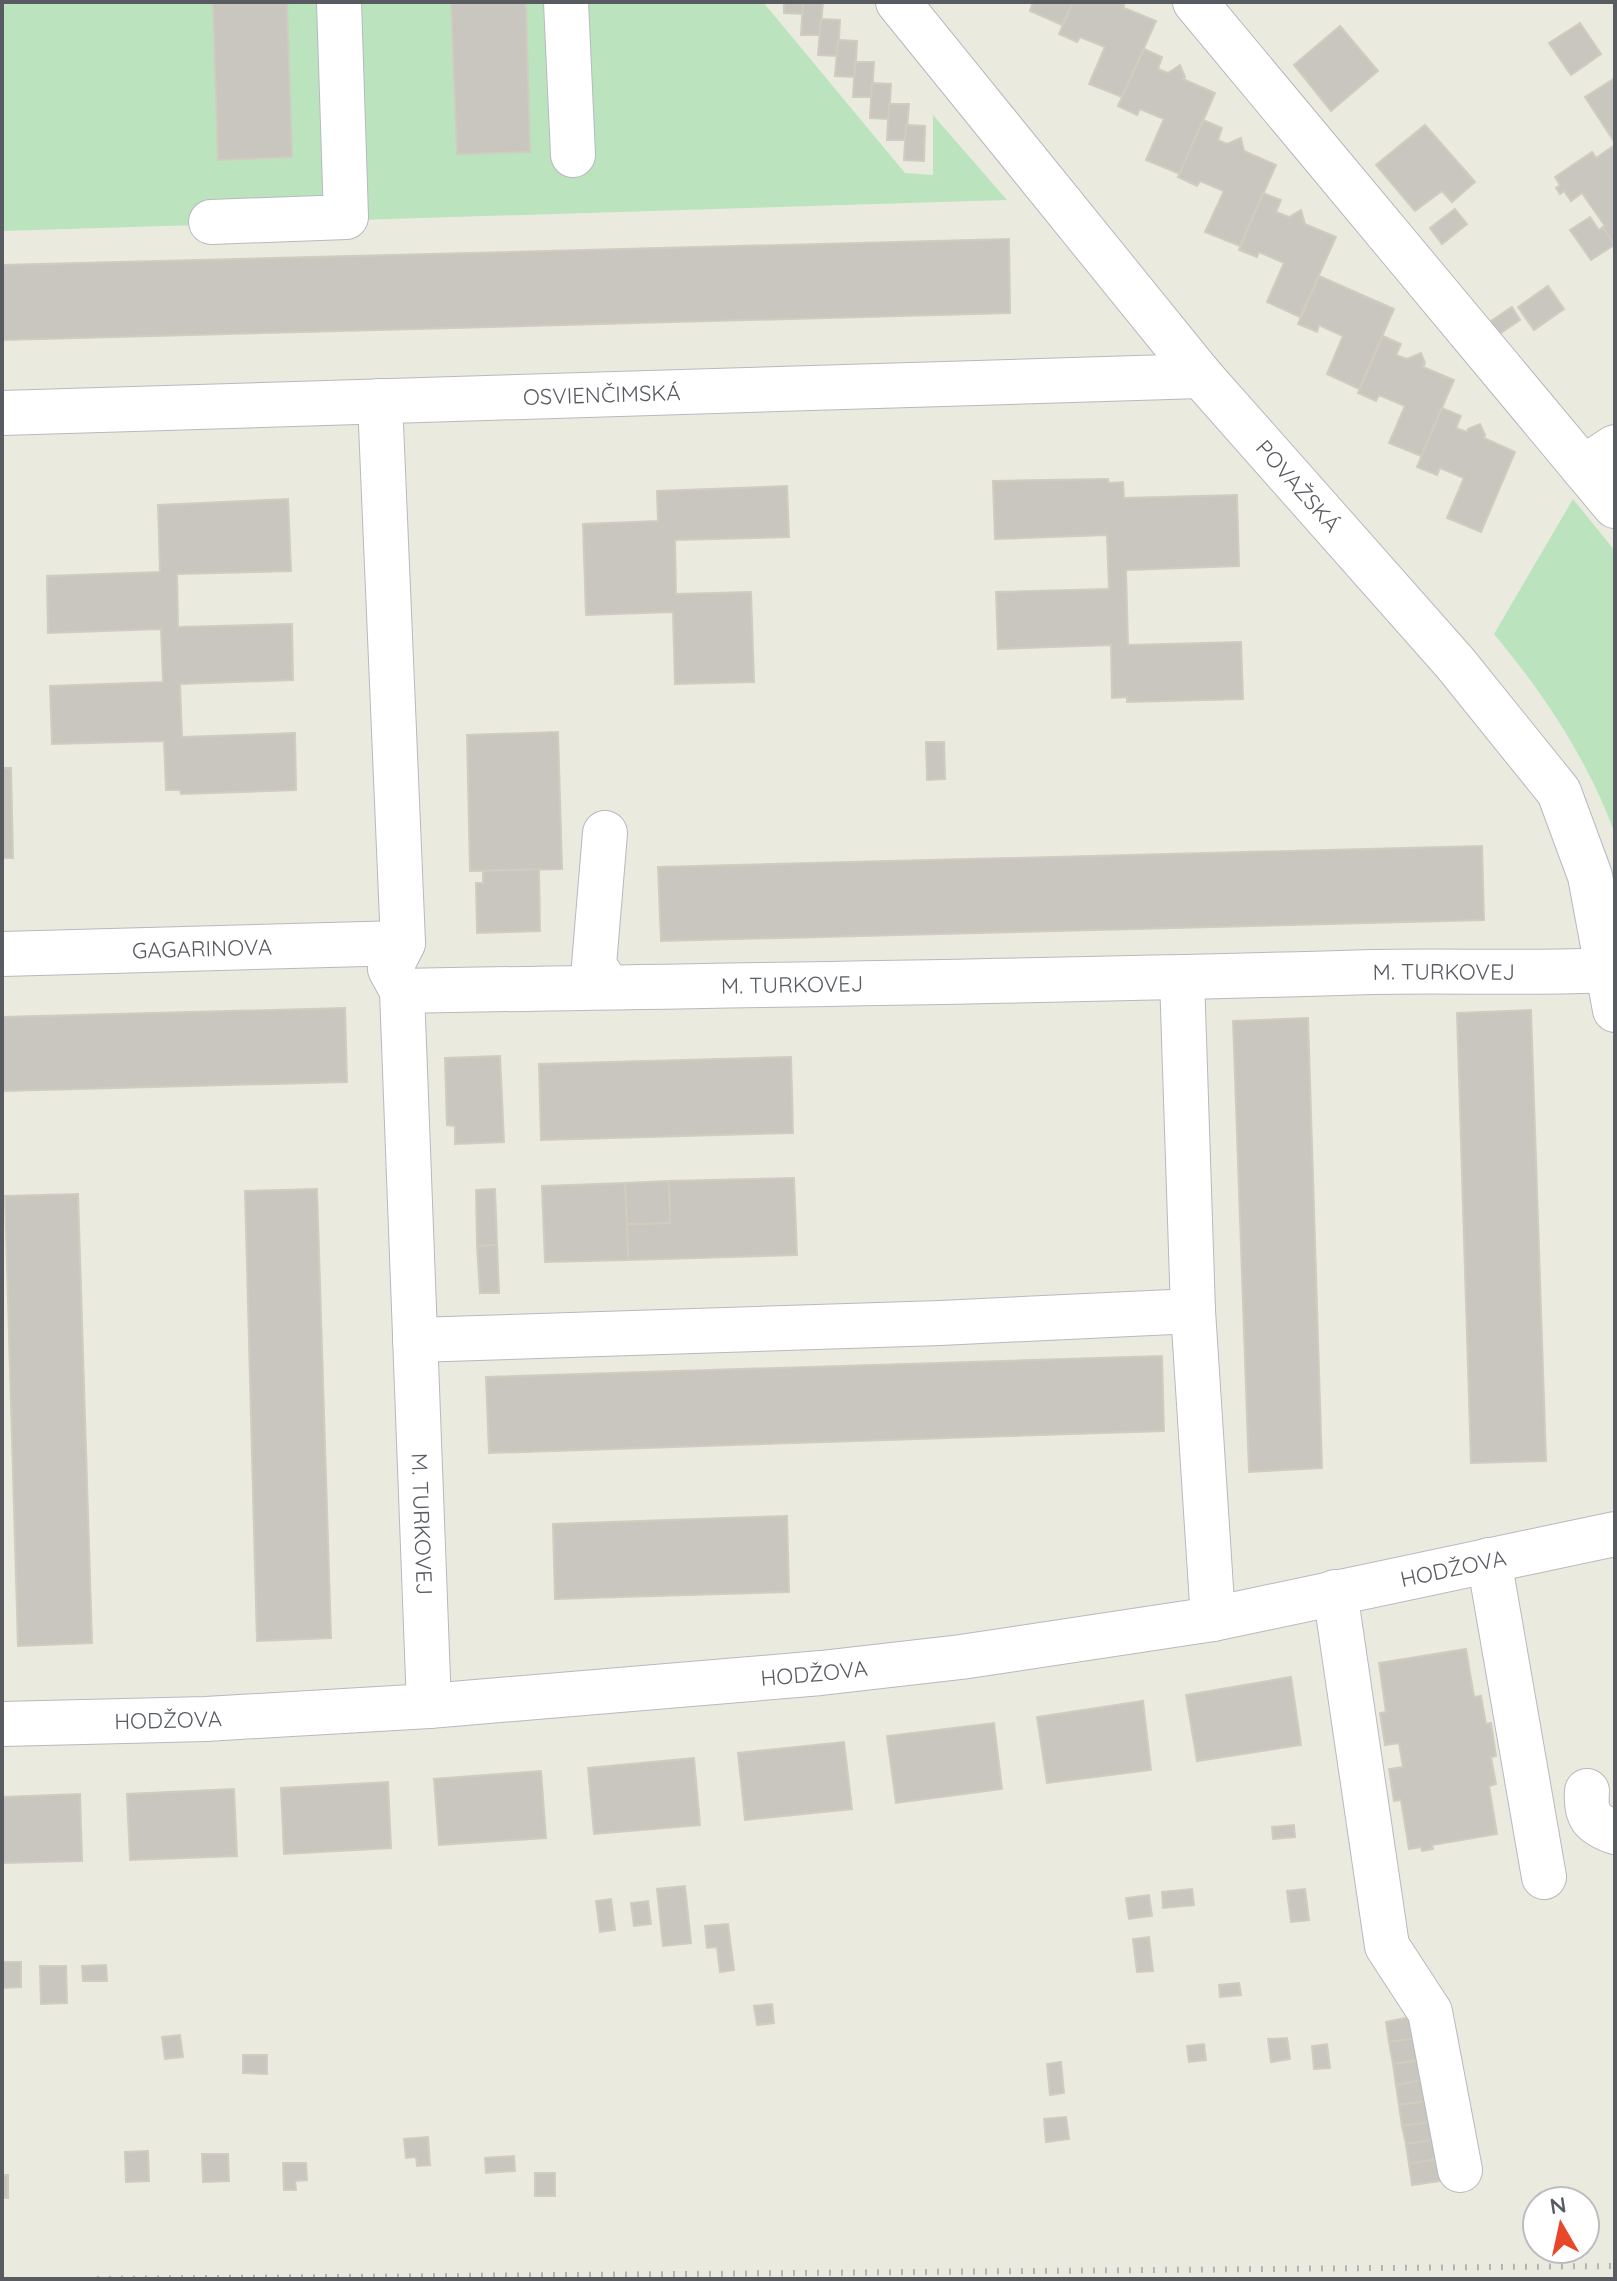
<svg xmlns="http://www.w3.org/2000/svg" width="1617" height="2281" viewBox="0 0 1617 2281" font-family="Quicksand,sans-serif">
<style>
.green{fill:#bbe4be}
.building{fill:#c8c6be;stroke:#d0ccbe;stroke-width:2}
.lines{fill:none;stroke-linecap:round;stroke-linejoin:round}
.minor-casing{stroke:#b7b9be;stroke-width:46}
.minor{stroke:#fff;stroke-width:44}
.rail{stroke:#b3b4b4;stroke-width:6;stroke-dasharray:2 10;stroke-linecap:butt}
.labels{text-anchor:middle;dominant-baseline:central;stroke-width:6;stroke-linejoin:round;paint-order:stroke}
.street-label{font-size:22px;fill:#585b60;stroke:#fff}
</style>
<rect width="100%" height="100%" fill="#ebeadf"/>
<g class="green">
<path d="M 2,2 L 763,2 L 905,173 L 933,175 L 933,115 L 1007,200 L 2,231 Z"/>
<path d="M 1573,499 L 1615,551 L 1615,834 C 1588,760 1544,694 1494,634 Z"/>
</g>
<g class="building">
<path d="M 213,2 L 287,2 L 292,157 L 218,160 Z"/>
<path d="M 451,2 L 526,2 L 530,152 L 457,154 Z"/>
<path d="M 784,2 L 803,2 L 803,14 L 784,13 Z"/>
<path d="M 803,2 L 823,2 L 820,35 L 801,35 Z"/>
<path d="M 1033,2 L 1073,2 L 1062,25 L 1030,11 Z"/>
<path d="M 1073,2 L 1124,2 L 1124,8 L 1156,21 L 1122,97 L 1089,84 L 1105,47 L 1080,37 L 1077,42 L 1059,34 Z"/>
<path d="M 821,19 L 840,20 L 838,56 L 818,55 Z"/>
<path d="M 1580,23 L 1601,54 L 1571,75 L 1549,43 Z"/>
<path d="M 1340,26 L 1378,71 L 1331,111 L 1294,65 Z"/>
<path d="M 838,40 L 857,41 L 855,77 L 835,76 Z"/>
<path d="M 1144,49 L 1162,57 L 1158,69 L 1168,73 L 1180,65 L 1185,77 L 1183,79 L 1215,93 L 1180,174 L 1146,160 L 1164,119 L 1140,109 L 1137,115 L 1118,106 Z"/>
<path d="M 855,62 L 874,62 L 872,97 L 853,97 Z"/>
<path d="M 1615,78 L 1615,143 L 1585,97 Z"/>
<path d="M 872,83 L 891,84 L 889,119 L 870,118 Z"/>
<path d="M 889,104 L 909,104 L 906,140 L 887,140 Z"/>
<path d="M 1203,120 L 1222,128 L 1218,140 L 1227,144 L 1241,138 L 1244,151 L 1276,165 L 1240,246 L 1205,232 L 1224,191 L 1200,181 L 1197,186 L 1178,177 Z"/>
<path d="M 906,125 L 925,126 L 924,161 L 904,160 Z"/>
<path d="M 1425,125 L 1475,182 L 1452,202 L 1442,191 L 1415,211 L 1376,165 Z"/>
<path d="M 1612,147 L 1615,152 L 1614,245 L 1603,227 L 1605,226 L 1582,193 L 1571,201 L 1564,191 L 1560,194 L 1556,188 L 1560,185 L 1555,177 L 1592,152 L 1596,158 Z"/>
<path d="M 1263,193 L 1281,200 L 1276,212 L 1289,217 L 1301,210 L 1305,224 L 1336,237 L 1300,317 L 1267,302 L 1284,263 L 1259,252 L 1257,257 L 1239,250 Z"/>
<path d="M 1455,209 L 1467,224 L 1442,244 L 1430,228 Z"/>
<path d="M 1590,217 L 1599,230 L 1603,227 L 1614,245 L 1591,260 L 1570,230 Z"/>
<path d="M 1009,239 L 1010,313 L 2,340 L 2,265 Z"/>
<path d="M 1319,276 L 1394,309 L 1359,389 L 1327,374 L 1343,336 L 1319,325 L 1317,332 L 1298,324 Z"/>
<path d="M 1548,286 L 1564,309 L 1534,330 L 1518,307 Z"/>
<path d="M 1512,307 L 1520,320 L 1496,336 L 1488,323 Z"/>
<path d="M 1383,336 L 1401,344 L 1396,355 L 1407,359 L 1421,353 L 1425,363 L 1423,367 L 1454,380 L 1421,456 L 1389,443 L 1405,406 L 1379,395 L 1376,401 L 1358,393 Z"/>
<path d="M 1442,408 L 1461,416 L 1456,428 L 1467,432 L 1468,429 L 1480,424 L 1485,435 L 1484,438 L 1515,452 L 1481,532 L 1447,518 L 1464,478 L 1440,468 L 1437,475 L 1417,467 Z"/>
<path d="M 1108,479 L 1109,483 L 1123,482 L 1124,498 L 1237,495 L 1239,566 L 1126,570 L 1128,645 L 1241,642 L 1243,699 L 1127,702 L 1127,697 L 1112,698 L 1111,645 L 998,649 L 996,592 L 1109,589 L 1107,535 L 995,539 L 993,481 Z"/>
<path d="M 787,486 L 789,537 L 675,540 L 676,594 L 751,592 L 754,682 L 675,684 L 673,612 L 586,615 L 583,524 L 658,521 L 657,491 Z"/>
<path d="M 288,499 L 291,571 L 177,574 L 178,627 L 292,624 L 293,680 L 180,684 L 182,737 L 295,733 L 296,790 L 181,794 L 180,790 L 166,790 L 164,741 L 52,744 L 50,686 L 163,682 L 161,629 L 48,633 L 47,576 L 160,572 L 158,505 Z"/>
<path d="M 558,732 L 562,869 L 470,871 L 467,735 Z"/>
<path d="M 926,742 L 944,742 L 945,779 L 927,780 Z"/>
<path d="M 2,768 L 11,768 L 13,858 L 2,858 Z"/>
<path d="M 1482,846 L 1484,920 L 661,941 L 658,867 Z"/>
<path d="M 539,869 L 540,931 L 477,933 L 476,883 L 483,883 L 483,871 Z"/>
<path d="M 345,1008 L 347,1082 L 2,1091 L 2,1017 Z"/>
<path d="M 1531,1010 L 1546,1461 L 1471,1463 L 1457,1013 Z"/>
<path d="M 1308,1018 L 1322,1468 L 1249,1472 L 1233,1021 Z"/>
<path d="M 500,1056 L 504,1142 L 455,1144 L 455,1126 L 447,1125 L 445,1058 Z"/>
<path d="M 791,1057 L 793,1133 L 541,1140 L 539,1064 Z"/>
<path d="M 794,1178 L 797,1255 L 628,1260 L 627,1224 L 670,1223 L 669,1181 Z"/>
<path d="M 669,1181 L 670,1223 L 627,1224 L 625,1183 Z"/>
<path d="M 625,1183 L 628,1260 L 545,1262 L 542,1186 Z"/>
<path d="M 317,1189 L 331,1638 L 257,1641 L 245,1191 Z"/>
<path d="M 495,1189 L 497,1245 L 477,1246 L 476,1190 Z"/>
<path d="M 78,1194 L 92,1643 L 18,1646 L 5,1196 Z"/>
<path d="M 497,1245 L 499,1293 L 480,1293 L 477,1246 Z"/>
<path d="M 1162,1356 L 1164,1431 L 489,1453 L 486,1377 Z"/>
<path d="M 787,1516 L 789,1592 L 555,1599 L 553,1524 Z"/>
<path d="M 1466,1649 L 1474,1697 L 1481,1696 L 1486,1724 L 1491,1723 L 1496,1756 L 1491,1757 L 1496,1784 L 1489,1786 L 1497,1834 L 1432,1845 L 1433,1849 L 1422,1851 L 1421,1847 L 1409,1849 L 1401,1800 L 1394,1801 L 1389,1769 L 1403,1767 L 1399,1743 L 1385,1745 L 1380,1713 L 1386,1712 L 1379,1663 Z"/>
<path d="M 1291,1677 L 1301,1745 L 1197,1761 L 1186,1695 Z"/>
<path d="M 1143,1701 L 1151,1770 L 1047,1783 L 1037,1717 Z"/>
<path d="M 994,1723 L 1002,1789 L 896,1803 L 887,1736 Z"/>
<path d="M 844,1742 L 852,1809 L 745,1820 L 738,1753 Z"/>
<path d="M 694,1758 L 700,1825 L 594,1834 L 588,1768 Z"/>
<path d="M 541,1771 L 546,1838 L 439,1845 L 434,1779 Z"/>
<path d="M 388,1782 L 391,1848 L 284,1854 L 281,1788 Z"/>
<path d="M 234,1789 L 237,1856 L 130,1860 L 127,1794 Z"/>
<path d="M 80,1794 L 82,1861 L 2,1863 L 2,1797 Z"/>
<path d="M 1294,1825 L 1295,1837 L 1273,1839 L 1272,1827 Z"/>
<path d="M 685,1886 L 691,1943 L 663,1946 L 657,1889 Z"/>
<path d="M 1192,1889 L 1194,1905 L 1163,1908 L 1162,1892 Z"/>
<path d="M 1305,1889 L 1309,1920 L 1291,1922 L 1287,1891 Z"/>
<path d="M 1149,1895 L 1152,1916 L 1129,1919 L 1126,1898 Z"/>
<path d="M 611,1899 L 615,1930 L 600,1932 L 596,1901 Z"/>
<path d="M 648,1901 L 651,1924 L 634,1926 L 631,1903 Z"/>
<path d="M 728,1924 L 734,1970 L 720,1972 L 717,1947 L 707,1948 L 705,1926 Z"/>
<path d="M 1149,1937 L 1153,1971 L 1137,1972 L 1133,1939 Z"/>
<path d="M 2,1962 L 21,1962 L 21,1987 L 2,1988 Z"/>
<path d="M 106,1965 L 107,1981 L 83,1981 L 82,1966 Z"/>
<path d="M 40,1966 L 66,1966 L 67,2003 L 41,2004 Z"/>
<path d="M 1239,1983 L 1241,1995 L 1220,1997 L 1219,1985 Z"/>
<path d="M 772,2004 L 774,2023 L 757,2025 L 754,2006 Z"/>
<path d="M 1420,2015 L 1424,2037 L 1389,2042 L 1386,2022 Z"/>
<path d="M 180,2035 L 183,2057 L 165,2059 L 162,2037 Z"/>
<path d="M 1424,2037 L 1427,2059 L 1393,2064 L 1389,2042 Z"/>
<path d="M 1287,2038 L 1290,2059 L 1271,2062 L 1268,2039 Z"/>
<path d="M 1204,2044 L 1206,2060 L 1189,2062 L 1187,2046 Z"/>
<path d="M 1327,2044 L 1330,2068 L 1314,2069 L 1312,2046 Z"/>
<path d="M 243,2055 L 267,2055 L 267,2074 L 243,2073 Z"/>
<path d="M 1427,2059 L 1430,2079 L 1396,2085 L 1393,2064 Z"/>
<path d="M 1061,2062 L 1064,2093 L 1050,2095 L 1047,2064 Z"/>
<path d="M 1430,2079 L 1434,2100 L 1399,2105 L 1396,2085 Z"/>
<path d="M 1434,2100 L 1437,2121 L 1402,2126 L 1399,2105 Z"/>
<path d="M 1066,2117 L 1069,2139 L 1046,2142 L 1044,2119 Z"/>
<path d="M 1437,2121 L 1440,2139 L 1406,2144 L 1402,2126 Z"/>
<path d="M 428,2137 L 430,2165 L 417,2166 L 416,2157 L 406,2158 L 404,2139 Z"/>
<path d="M 1440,2139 L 1443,2158 L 1409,2164 L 1406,2144 Z"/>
<path d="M 148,2151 L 149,2181 L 126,2182 L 125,2152 Z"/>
<path d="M 202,2154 L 228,2154 L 229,2181 L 203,2182 Z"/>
<path d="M 514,2156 L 515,2171 L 486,2173 L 485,2158 Z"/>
<path d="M 1443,2158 L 1447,2180 L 1412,2185 L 1409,2164 Z"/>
<path d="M 283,2163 L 306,2163 L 307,2180 L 295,2181 L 296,2190 L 284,2190 Z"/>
<rect x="535" y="2173" width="20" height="23"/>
<rect x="2" y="2175" width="6" height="23"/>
</g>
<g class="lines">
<defs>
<g id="minor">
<path d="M 566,2 L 573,155"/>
<path id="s1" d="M 898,2 L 1201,376 L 1455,663 L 1559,792 L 1590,876 L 1615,1010"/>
<path d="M 1195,2 L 1615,506"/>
<path d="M 211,222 L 346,217 L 339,2"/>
<path id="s2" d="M 380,401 L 403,943 L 390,969 L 402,991 L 429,1706"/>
<path id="s3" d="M 2,413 L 1201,376"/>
<path d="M 1583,468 L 1615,447"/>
<path d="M 605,833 L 594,965 L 608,987"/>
<path id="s4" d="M 2,954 L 403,943"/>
<path d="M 1182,978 L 1193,1311 L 1213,1619"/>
<path id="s5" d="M 402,991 C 726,985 1049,982 1372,972 C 1451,970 1530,974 1609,970"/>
<path d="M 415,1340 L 940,1323 L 1193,1311"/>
<path d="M 1489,1560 L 1544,1877"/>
<path d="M 1335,1592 L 1387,1946 L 1430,2012 L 1460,2170"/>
<path id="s6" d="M 2,1724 L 206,1719 L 429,1706 L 821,1673 L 961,1657 L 1213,1619 L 1615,1534"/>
<path d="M 1587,1791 C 1585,1816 1592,1824 1615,1832"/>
</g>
</defs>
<use href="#minor" class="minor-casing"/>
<use href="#minor" class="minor"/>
<path class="rail" d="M 97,2279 L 1615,2266"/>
</g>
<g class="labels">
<g class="street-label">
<text stroke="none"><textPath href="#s3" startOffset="600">OSVIENČIMSKÁ</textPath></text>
<text stroke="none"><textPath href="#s1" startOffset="628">POVAŽSKÁ</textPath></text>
<text stroke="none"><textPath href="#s4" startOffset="200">GAGARINOVA</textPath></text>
<text stroke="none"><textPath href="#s5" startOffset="1042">M. TURKOVEJ</textPath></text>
<text stroke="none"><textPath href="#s5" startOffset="390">M. TURKOVEJ</textPath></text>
<text stroke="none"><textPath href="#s2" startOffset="1130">M. TURKOVEJ</textPath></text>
<text stroke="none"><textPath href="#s6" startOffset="1462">HODŽOVA</textPath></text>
<text stroke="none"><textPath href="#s6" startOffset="814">HODŽOVA</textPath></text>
<text stroke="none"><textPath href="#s6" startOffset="166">HODŽOVA</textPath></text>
</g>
</g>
<rect width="1617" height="2281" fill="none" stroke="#585b60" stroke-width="8"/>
<g transform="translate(1561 2225) rotate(351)"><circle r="38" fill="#ffffff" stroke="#bcbdbf" stroke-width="2"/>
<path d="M0-6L14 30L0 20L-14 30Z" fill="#e84829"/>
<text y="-12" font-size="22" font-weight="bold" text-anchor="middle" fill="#585b60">N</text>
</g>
</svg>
